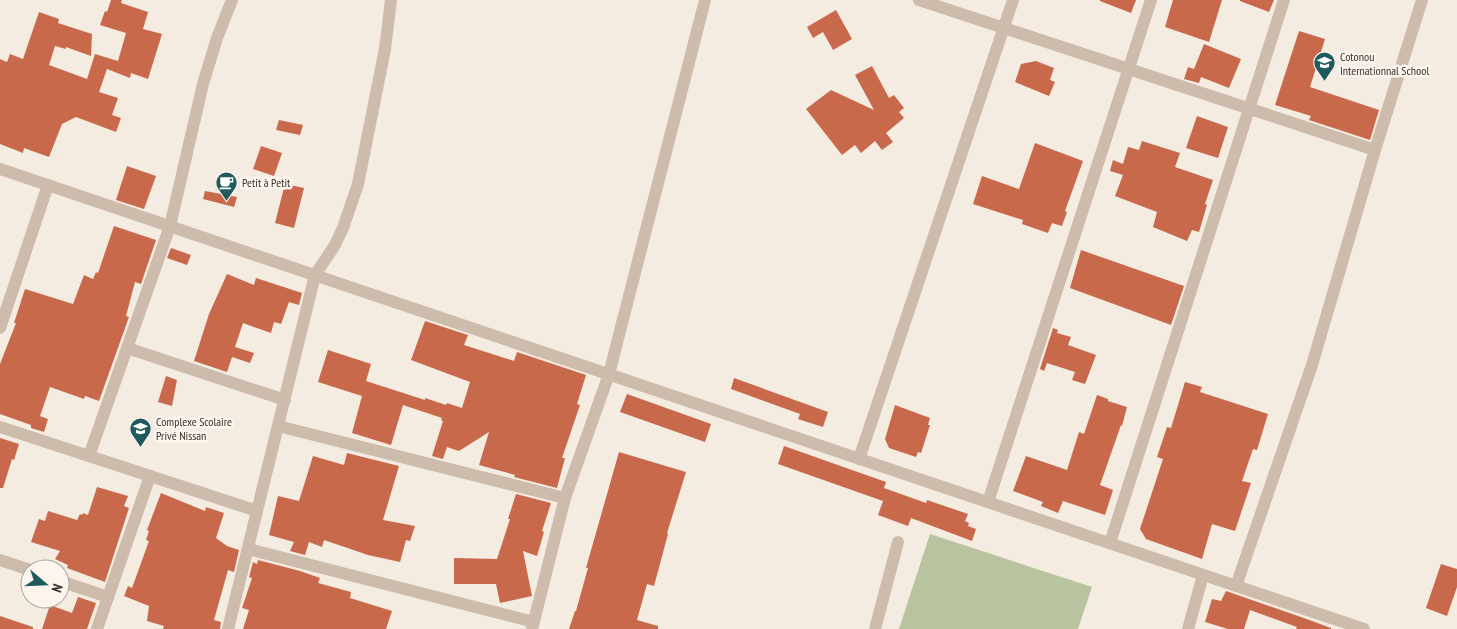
<svg xmlns="http://www.w3.org/2000/svg" width="1457" height="629" viewBox="0 0 1457 629" font-family="'PT Sans Narrow',sans-serif">
<style>
.green{fill:#b8c4a0}
.building{fill:#c8694b}
.lines{fill:none;stroke-linecap:round;stroke-linejoin:round}
.minor{stroke:#cdbbac;stroke-width:12}
.labels{text-anchor:middle;dominant-baseline:central;stroke-width:5;stroke-linejoin:round;paint-order:stroke}
.poi-label{font-size:12px;fill:#3b302b;stroke:#fbf5ee;text-anchor:start}
</style>
<rect width="100%" height="100%" fill="#f4ebe1"/>
<path class="green" d="M 930,534 L 1092,587 L 1078,629 L 899,629 Z"/>
<g class="building">
<path d="M 111,0 L 122,0 L 121,3 L 148,12 L 143,29 L 162,34 L 148,79 L 131,73 L 130,78 L 107,69 L 99,92 L 118,98 L 112,115 L 121,118 L 116,132 L 76,117 L 62,124 L 49,157 L 24,148 L 23,153 L 0,144 L 0,59 L 7,62 L 10,54 L 23,59 L 39,12 L 59,19 L 58,23 L 92,34 L 91,56 L 66,47 L 66,49 L 55,46 L 49,65 L 87,79 L 95,54 L 118,61 L 126,33 L 100,25 L 105,11 L 107,12 Z"/>
<path d="M 1100,0 L 1136,0 L 1131,13 L 1100,1 Z"/>
<path d="M 1173,0 L 1222,0 L 1209,42 L 1165,27 Z"/>
<path d="M 1240,0 L 1274,0 L 1269,12 L 1240,1 Z"/>
<path d="M 836,10 L 852,39 L 833,50 L 823,32 L 813,38 L 807,27 Z"/>
<path d="M 1299,31 L 1325,39 L 1310,87 L 1379,110 L 1370,140 L 1309,120 L 1311,116 L 1275,105 Z"/>
<path d="M 1204,44 L 1241,59 L 1229,88 L 1201,77 L 1199,83 L 1184,79 L 1188,67 L 1194,69 Z"/>
<path d="M 1036,61 L 1054,68 L 1050,80 L 1055,82 L 1049,96 L 1015,82 L 1021,64 Z"/>
<path d="M 872,66 L 889,98 L 894,95 L 904,108 L 899,112 L 904,118 L 886,133 L 893,142 L 882,150 L 875,141 L 861,153 L 855,145 L 842,155 L 806,109 L 831,90 L 874,110 L 855,75 Z"/>
<path d="M 1197,116 L 1228,127 L 1218,158 L 1186,148 Z"/>
<path d="M 279,120 L 303,125 L 300,135 L 276,130 Z"/>
<path d="M 1142,141 L 1180,153 L 1175,167 L 1213,180 L 1205,204 L 1207,205 L 1199,232 L 1192,230 L 1187,241 L 1153,227 L 1157,212 L 1115,196 L 1123,175 L 1110,171 L 1113,160 L 1123,164 L 1128,147 L 1139,150 Z"/>
<path d="M 1035,143 L 1083,161 L 1065,211 L 1067,212 L 1062,226 L 1052,223 L 1048,233 L 1022,224 L 1023,220 L 973,204 L 982,176 L 1019,189 Z"/>
<path d="M 261,146 L 282,153 L 274,176 L 253,169 Z"/>
<path d="M 127,166 L 156,176 L 144,209 L 116,200 Z"/>
<path d="M 285,184 L 304,188 L 294,228 L 275,223 Z"/>
<path d="M 205,191 L 237,197 L 234,207 L 203,199 Z"/>
<path d="M 114,226 L 156,240 L 141,284 L 135,282 L 126,316 L 129,317 L 99,401 L 85,396 L 84,399 L 50,387 L 40,416 L 48,419 L 44,432 L 31,428 L 31,425 L 0,414 L 0,364 L 16,323 L 14,323 L 25,289 L 73,304 L 84,275 L 93,279 L 96,272 L 98,273 Z"/>
<path d="M 171,248 L 191,255 L 187,265 L 167,258 Z"/>
<path d="M 1081,250 L 1184,286 L 1171,325 L 1070,288 Z"/>
<path d="M 227,274 L 254,285 L 256,278 L 302,293 L 299,305 L 289,302 L 281,324 L 274,322 L 271,333 L 243,323 L 235,347 L 254,353 L 250,363 L 232,357 L 227,372 L 194,361 L 209,314 Z"/>
<path d="M 425,321 L 468,335 L 464,345 L 514,361 L 517,352 L 586,375 L 577,404 L 580,405 L 562,458 L 565,458 L 557,488 L 514,477 L 515,475 L 479,465 L 489,432 L 459,451 L 447,447 L 443,459 L 432,456 L 443,421 L 441,420 L 442,418 L 403,405 L 391,445 L 352,433 L 362,396 L 318,382 L 328,350 L 371,364 L 366,381 L 425,400 L 425,398 L 446,405 L 447,403 L 462,408 L 470,382 L 411,360 Z"/>
<path d="M 1053,328 L 1058,330 L 1057,333 L 1071,337 L 1068,345 L 1096,355 L 1085,384 L 1072,380 L 1075,372 L 1047,363 L 1044,371 L 1040,369 Z"/>
<path d="M 166,376 L 177,380 L 172,406 L 158,402 Z"/>
<path d="M 734,378 L 828,412 L 823,427 L 798,419 L 800,414 L 731,389 Z"/>
<path d="M 1185,382 L 1202,387 L 1200,392 L 1268,414 L 1257,450 L 1253,449 L 1242,481 L 1251,483 L 1235,531 L 1212,524 L 1202,559 L 1146,539 L 1140,529 L 1163,459 L 1157,457 L 1167,427 L 1171,428 Z"/>
<path d="M 627,394 L 711,424 L 705,442 L 620,412 Z"/>
<path d="M 1097,395 L 1108,399 L 1108,401 L 1127,407 L 1122,426 L 1121,425 L 1100,485 L 1113,490 L 1105,515 L 1063,501 L 1058,513 L 1041,506 L 1043,502 L 1013,491 L 1026,456 L 1067,470 L 1079,432 L 1084,434 Z"/>
<path d="M 895,405 L 930,418 L 928,425 L 930,425 L 921,453 L 918,452 L 916,457 L 889,448 L 885,439 Z"/>
<path d="M 0,438 L 19,444 L 14,460 L 12,459 L 3,488 L 0,488 Z"/>
<path d="M 784,446 L 886,482 L 884,488 L 926,503 L 927,500 L 968,514 L 965,521 L 969,523 L 968,526 L 976,529 L 972,541 L 911,518 L 908,526 L 878,515 L 883,501 L 778,464 Z"/>
<path d="M 619,452 L 686,472 L 667,533 L 668,534 L 654,586 L 647,584 L 637,620 L 658,626 L 658,629 L 569,629 L 575,611 L 576,611 L 588,568 L 586,568 Z"/>
<path d="M 347,453 L 399,466 L 383,520 L 415,526 L 410,541 L 406,540 L 400,562 L 368,555 L 324,540 L 322,547 L 309,542 L 305,555 L 290,551 L 294,542 L 269,535 L 278,496 L 299,501 L 313,456 L 344,465 Z"/>
<path d="M 97,487 L 128,496 L 124,506 L 129,508 L 105,582 L 67,568 L 68,565 L 55,559 L 60,551 L 31,542 L 39,519 L 45,521 L 48,511 L 77,520 L 80,514 L 82,515 L 83,513 L 88,515 Z"/>
<path d="M 161,493 L 205,511 L 206,507 L 224,513 L 216,538 L 227,546 L 239,550 L 234,572 L 228,570 L 214,620 L 221,622 L 220,629 L 163,629 L 164,626 L 147,621 L 149,606 L 124,596 L 128,586 L 132,588 L 149,541 L 146,540 L 149,531 L 147,530 Z"/>
<path d="M 516,494 L 551,503 L 542,531 L 544,532 L 537,556 L 523,551 L 532,596 L 500,603 L 496,584 L 454,584 L 454,558 L 497,559 L 510,519 L 508,519 Z"/>
<path d="M 258,560 L 300,571 L 320,578 L 318,583 L 351,592 L 350,598 L 392,611 L 386,629 L 243,629 L 249,610 L 242,608 L 252,578 L 249,577 L 253,562 L 257,564 Z"/>
<path d="M 1441,564 L 1457,569 L 1457,587 L 1447,616 L 1426,608 Z"/>
<path d="M 1226,591 L 1301,617 L 1331,628 L 1331,629 L 1296,629 L 1297,627 L 1250,610 L 1244,629 L 1228,629 L 1205,622 L 1212,599 L 1221,601 Z"/>
<path d="M 78,597 L 96,603 L 87,629 L 42,629 L 50,605 L 72,613 Z"/>
<path d="M 0,616 L 33,627 L 33,629 L 0,629 Z"/>
</g>
<g class="lines">
<g class="minor">
<path d="M 919,0 L 1375,150"/>
<path d="M 0,169 L 1364,629"/>
<path d="M 0,328 L 48,185"/>
<path d="M 127,348 L 285,400"/>
<path d="M 278,426 L 565,498"/>
<path d="M 0,427 L 257,511"/>
<path d="M 89,456 L 170,226 L 203,84 L 217,38 L 232,0"/>
<path d="M 859,459 L 1013,0"/>
<path d="M 988,502 L 1151,0"/>
<path d="M 1110,543 L 1284,0"/>
<path d="M 248,549 L 534,622"/>
<path d="M 0,560 L 30,570"/>
<path d="M 60,581 L 108,597"/>
<path d="M 1236,586 L 1312,365 L 1375,150 L 1422,0"/>
<path d="M 97,629 L 150,476"/>
<path d="M 228,629 L 315,275 L 335,245 L 343,228 L 358,184 L 385,49 L 391,0"/>
<path d="M 532,629 L 565,498 L 609,374 L 705,0"/>
<path d="M 875,629 L 898,542"/>
<path d="M 1188,629 L 1203,575"/>
</g>
</g>
<defs>
<symbol id="school-pin" viewBox="-11 -11 22 30"><path d="M0 17L-7.5 6A9.5 9.5 0 1 1 7.5 6Z" fill="#1f5a5e" stroke="#fbf5ee"/><path d="M0-5L7-2L0 1L-7-2ZM-4 1L0 2.5L4 1V4Q0 6-4 4Z" fill="#fff"/></symbol>
<symbol id="cafe-pin" viewBox="-11 -11 22 30"><path d="M0 17L-7.5 6A9.5 9.5 0 1 1 7.5 6Z" fill="#1f5a5e" stroke="#fbf5ee"/><path d="M-5.5-4.5H6V0H3Q3 3.5 0 3.5H-2.5Q-5.5 3.5-5.5 0ZM3-3.2v2h1.7v-2ZM-6 4.5H4V6H-6Z" fill="#fff"/></symbol>
</defs>
<g fill-rule="evenodd">
<use href="#school-pin" x="1312" y="50" width="25" height="34"/>
<use href="#cafe-pin" x="214" y="170" width="25" height="34"/>
<use href="#school-pin" x="128" y="416" width="25" height="34"/>
</g>
<g class="labels">
<g class="poi-label">
<text x="1340" y="56">Cotonou<tspan x="1340" dy="14">Internationnal School</tspan></text>
<text x="242" y="182">Petit à Petit</text>
<text x="156" y="421">Complexe Scolaire<tspan x="156" dy="14">Privé Nissan</tspan></text>
</g>
</g>
<g transform="translate(45 584) rotate(109)"><circle r="24" fill="#fbf5ee" stroke="#aea6a0"/>
<path d="M0-4L9 19L0 12L-9 19Z" fill="#1f5a5e"/>
<text y="-8" font-size="14" font-weight="bold" text-anchor="middle" fill="#3b302b">N</text>
</g>
</svg>
